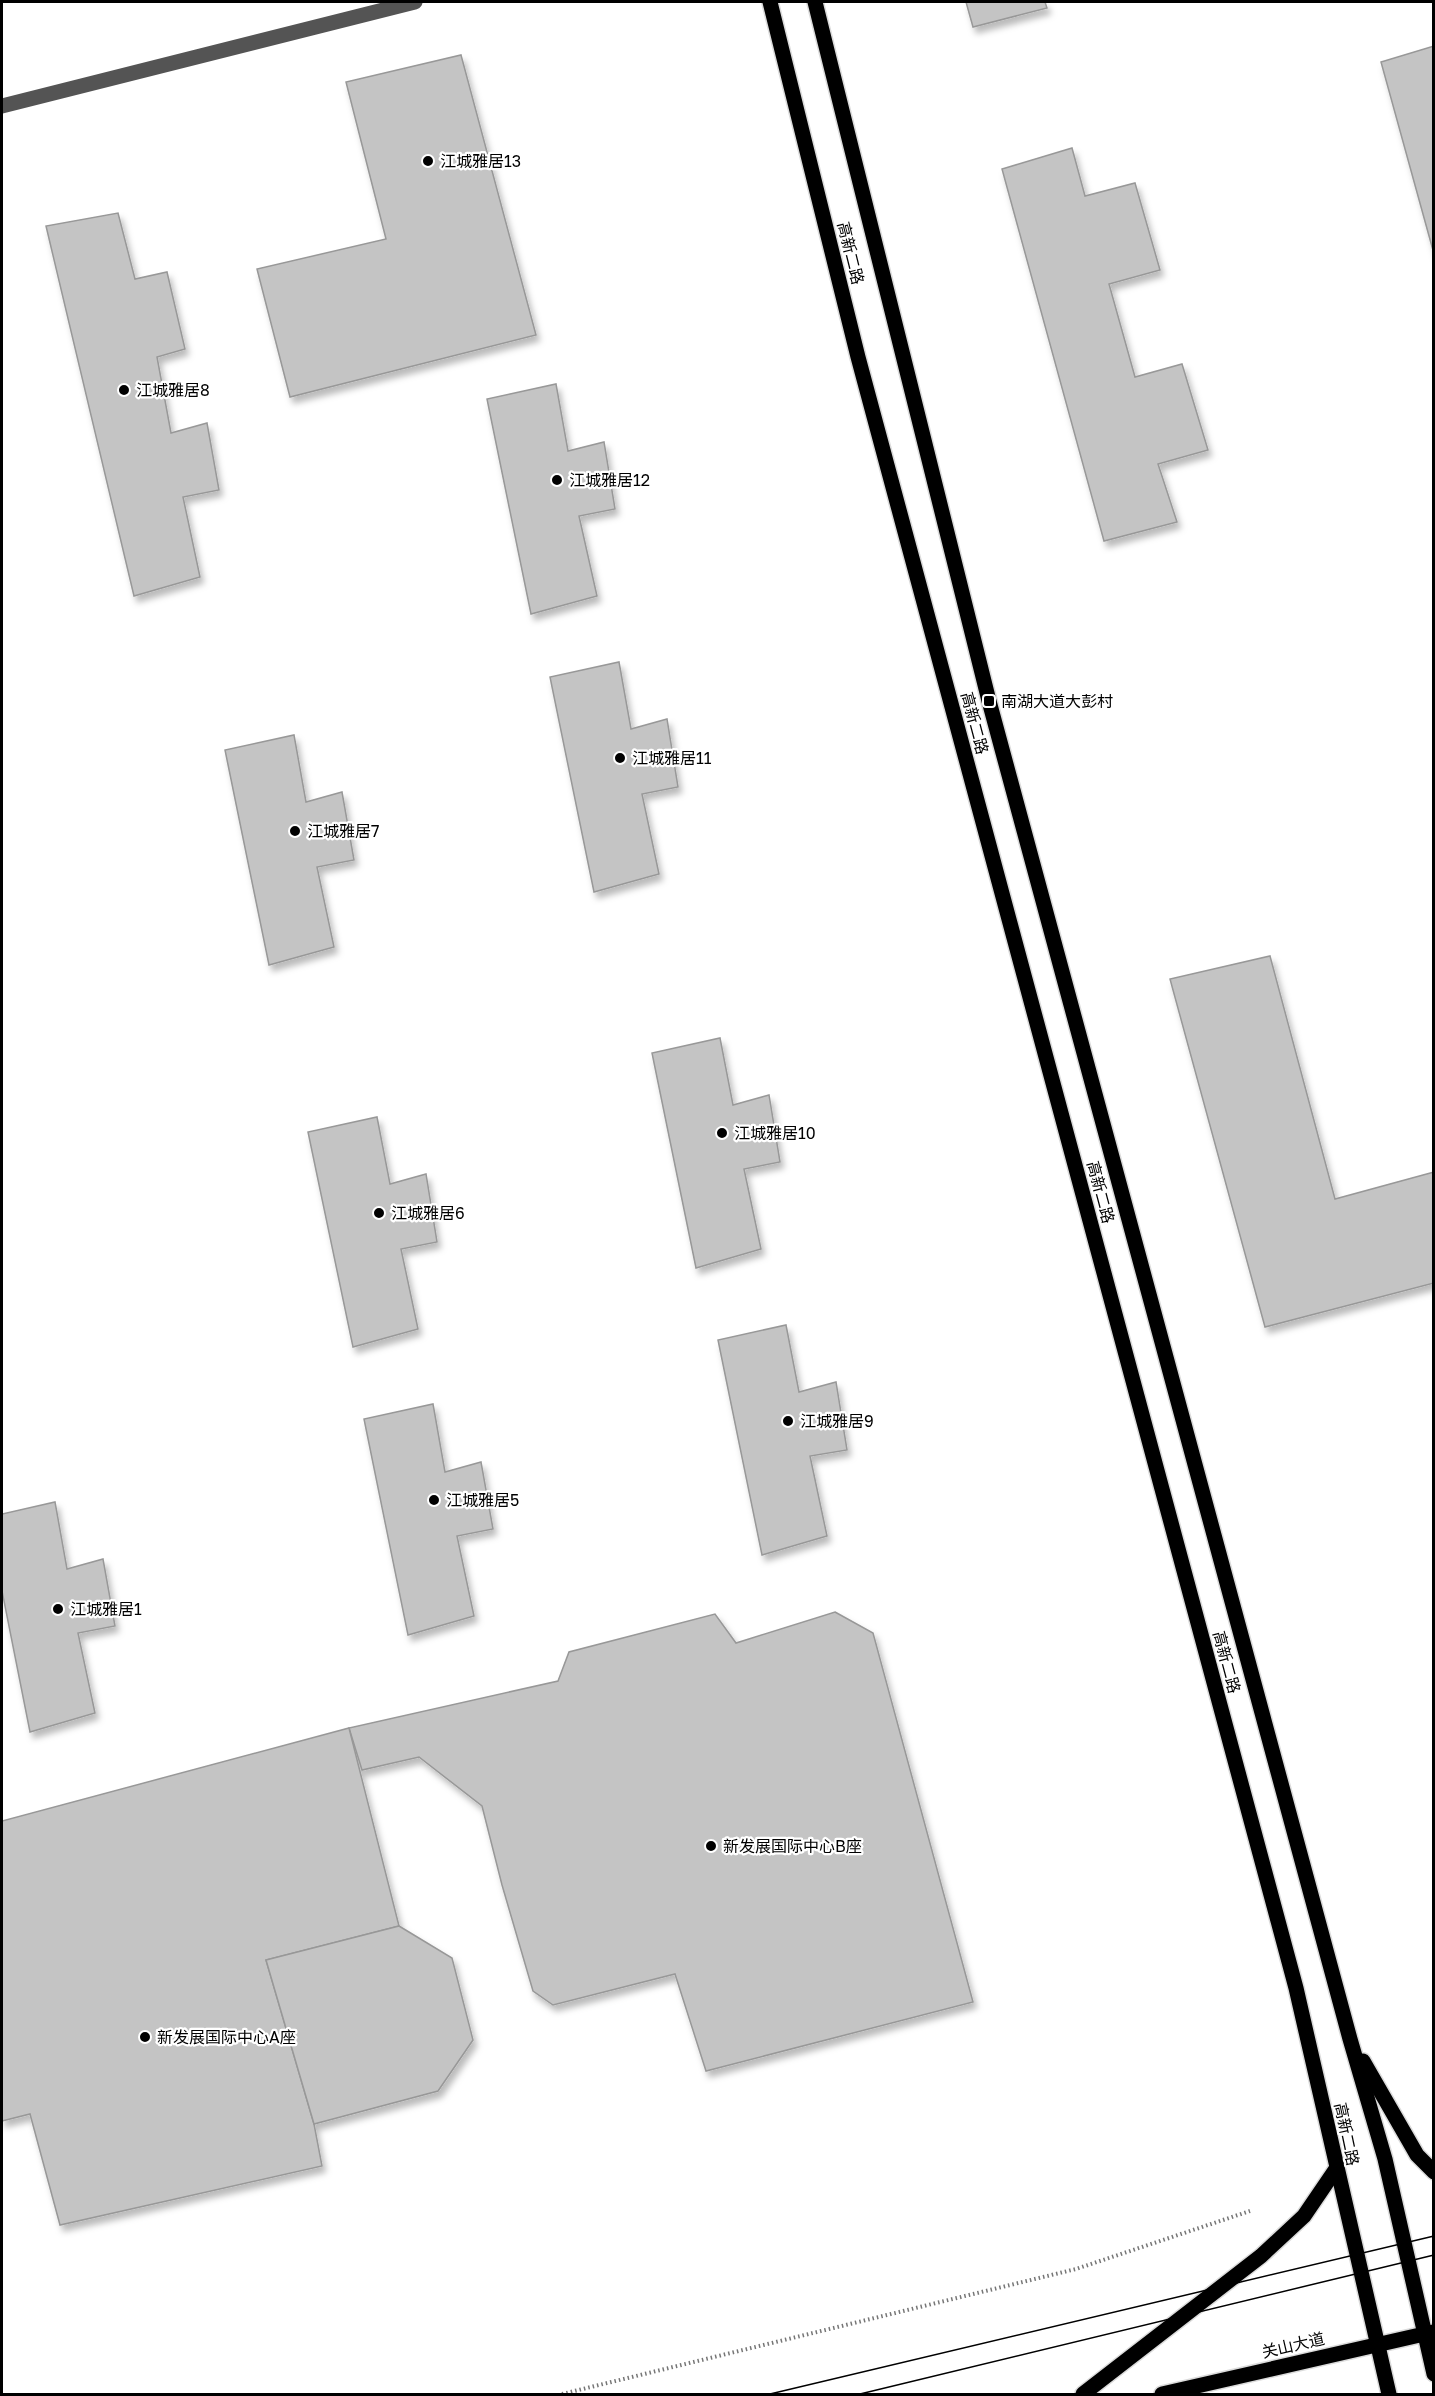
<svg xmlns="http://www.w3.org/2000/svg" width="1435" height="2396" viewBox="0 0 1435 2396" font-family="'Golos Text','Noto Sans SC',sans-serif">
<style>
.building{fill:#c4c4c4;stroke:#989898;stroke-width:1.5;filter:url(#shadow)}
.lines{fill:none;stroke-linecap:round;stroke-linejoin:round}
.major-casing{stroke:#dbdbdb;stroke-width:18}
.path{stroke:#767676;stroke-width:4;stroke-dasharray:1.5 3;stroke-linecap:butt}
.minor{stroke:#545454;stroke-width:15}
.major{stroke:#000;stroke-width:15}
.tram{stroke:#000;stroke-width:1.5}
.poi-dot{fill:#000;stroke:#fff;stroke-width:2}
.labels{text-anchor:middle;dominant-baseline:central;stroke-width:4.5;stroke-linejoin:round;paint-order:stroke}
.poi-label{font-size:16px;fill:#000;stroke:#fff;text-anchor:start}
.street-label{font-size:16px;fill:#000;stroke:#fff}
</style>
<defs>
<filter id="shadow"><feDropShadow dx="3.5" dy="6" stdDeviation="3" flood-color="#0004"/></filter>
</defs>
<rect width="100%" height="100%" fill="#fff"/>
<g class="building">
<path d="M 966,2 L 1045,2 L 1047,8 L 973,27 Z"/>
<path d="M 1434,46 L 1434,254 L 1381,62 Z"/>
<path d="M 461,55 L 536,335 L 290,397 L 257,269 L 386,239 L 346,82 Z"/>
<path d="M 1072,148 L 1085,196 L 1135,183 L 1160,270 L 1109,284 L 1135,377 L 1182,364 L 1208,450 L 1158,464 L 1177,522 L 1104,541 L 1002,169 Z"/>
<path d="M 118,213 L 135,279 L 167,272 L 185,349 L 157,357 L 171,433 L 207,423 L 219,490 L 183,497 L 200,577 L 134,596 L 46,226 Z"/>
<path d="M 556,384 L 568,451 L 604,442 L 615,509 L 579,516 L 597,596 L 531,614 L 487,399 Z"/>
<path d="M 619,662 L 631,729 L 667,719 L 678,787 L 642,794 L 659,874 L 594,892 L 550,677 Z"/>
<path d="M 294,735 L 306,802 L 342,792 L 354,860 L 317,867 L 334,947 L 269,965 L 225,750 Z"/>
<path d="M 1270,956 L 1335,1199 L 1434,1172 L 1434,1283 L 1265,1327 L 1170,979 Z"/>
<path d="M 720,1038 L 733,1105 L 769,1095 L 780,1162 L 744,1169 L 761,1249 L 696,1268 L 652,1053 Z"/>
<path d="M 377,1117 L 390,1184 L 426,1174 L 437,1242 L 401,1249 L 418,1329 L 353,1347 L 308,1132 Z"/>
<path d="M 786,1325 L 799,1392 L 836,1382 L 847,1450 L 810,1456 L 827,1536 L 762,1555 L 718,1340 Z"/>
<path d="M 433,1404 L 445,1472 L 481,1462 L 493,1529 L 457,1536 L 474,1616 L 408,1635 L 364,1419 Z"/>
<path d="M 55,1502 L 67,1569 L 103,1559 L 115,1626 L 78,1633 L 95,1713 L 30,1732 L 2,1591 L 2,1514 Z"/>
<path d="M 835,1612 L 873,1633 L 973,2002 L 706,2071 L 675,1974 L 553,2005 L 533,1991 L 502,1885 L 482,1806 L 419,1757 L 362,1770 L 349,1728 L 558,1681 L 569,1652 L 715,1614 L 736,1643 Z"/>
<path d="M 349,1728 L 399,1926 L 266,1960 L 314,2124 L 322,2166 L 60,2225 L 30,2114 L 2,2121 L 2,1821 Z"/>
<path d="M 399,1926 L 452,1958 L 473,2040 L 438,2091 L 314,2124 L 266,1960 Z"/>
</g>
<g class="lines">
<defs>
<g id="major">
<path d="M 770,2 L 858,357 L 1296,1988 L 1389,2394"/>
<path d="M 815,2 L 989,701 L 1350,2039 L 1385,2159 L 1434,2374"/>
<path d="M 1363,2061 L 1417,2155 L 1434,2172"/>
<path d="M 1083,2394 L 1261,2256 L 1304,2216 L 1336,2169"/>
<path d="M 1162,2394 L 1433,2332"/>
</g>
</defs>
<use href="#major" class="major-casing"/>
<path class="path" d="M 562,2394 L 1076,2269 L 1250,2211"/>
<path class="minor" d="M 2,106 L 415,2"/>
<use href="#major" class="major"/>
<g class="tram">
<path d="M 770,2394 L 1434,2236"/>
<path d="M 860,2394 L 1434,2255"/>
</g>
</g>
<g class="poi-dot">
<circle cx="428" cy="161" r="6"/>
<circle cx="124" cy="390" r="6"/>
<circle cx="557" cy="480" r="6"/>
<rect x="983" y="695" width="12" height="12" rx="3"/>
<circle cx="620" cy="758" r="6"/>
<circle cx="295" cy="831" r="6"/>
<circle cx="722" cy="1133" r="6"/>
<circle cx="379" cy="1213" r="6"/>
<circle cx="788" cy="1421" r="6"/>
<circle cx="434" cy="1500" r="6"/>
<circle cx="58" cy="1609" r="6"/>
<circle cx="711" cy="1846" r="6"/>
<circle cx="145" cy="2037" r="6"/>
</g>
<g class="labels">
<g class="poi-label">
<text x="440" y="161">江城雅居13</text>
<text x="136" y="390">江城雅居8</text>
<text x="569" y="480">江城雅居12</text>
<text x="1001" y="701">南湖大道大彭村</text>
<text x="632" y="758">江城雅居11</text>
<text x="307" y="831">江城雅居7</text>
<text x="734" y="1133">江城雅居10</text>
<text x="391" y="1213">江城雅居6</text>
<text x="800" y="1421">江城雅居9</text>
<text x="446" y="1500">江城雅居5</text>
<text x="70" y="1609">江城雅居1</text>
<text x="723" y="1846">新发展国际中心B座</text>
<text x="157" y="2037">新发展国际中心A座</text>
</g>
<g class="street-label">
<text transform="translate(851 253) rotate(76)">高新二路</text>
<text transform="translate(975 723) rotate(75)">高新二路</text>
<text transform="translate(1101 1192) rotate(75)">高新二路</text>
<text transform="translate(1227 1662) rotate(75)">高新二路</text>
<text transform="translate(1347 2134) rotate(78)">高新二路</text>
<text transform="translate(1293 2345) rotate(-13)">关山大道</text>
</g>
</g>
<rect width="1435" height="2396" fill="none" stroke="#000000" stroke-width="6"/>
</svg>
